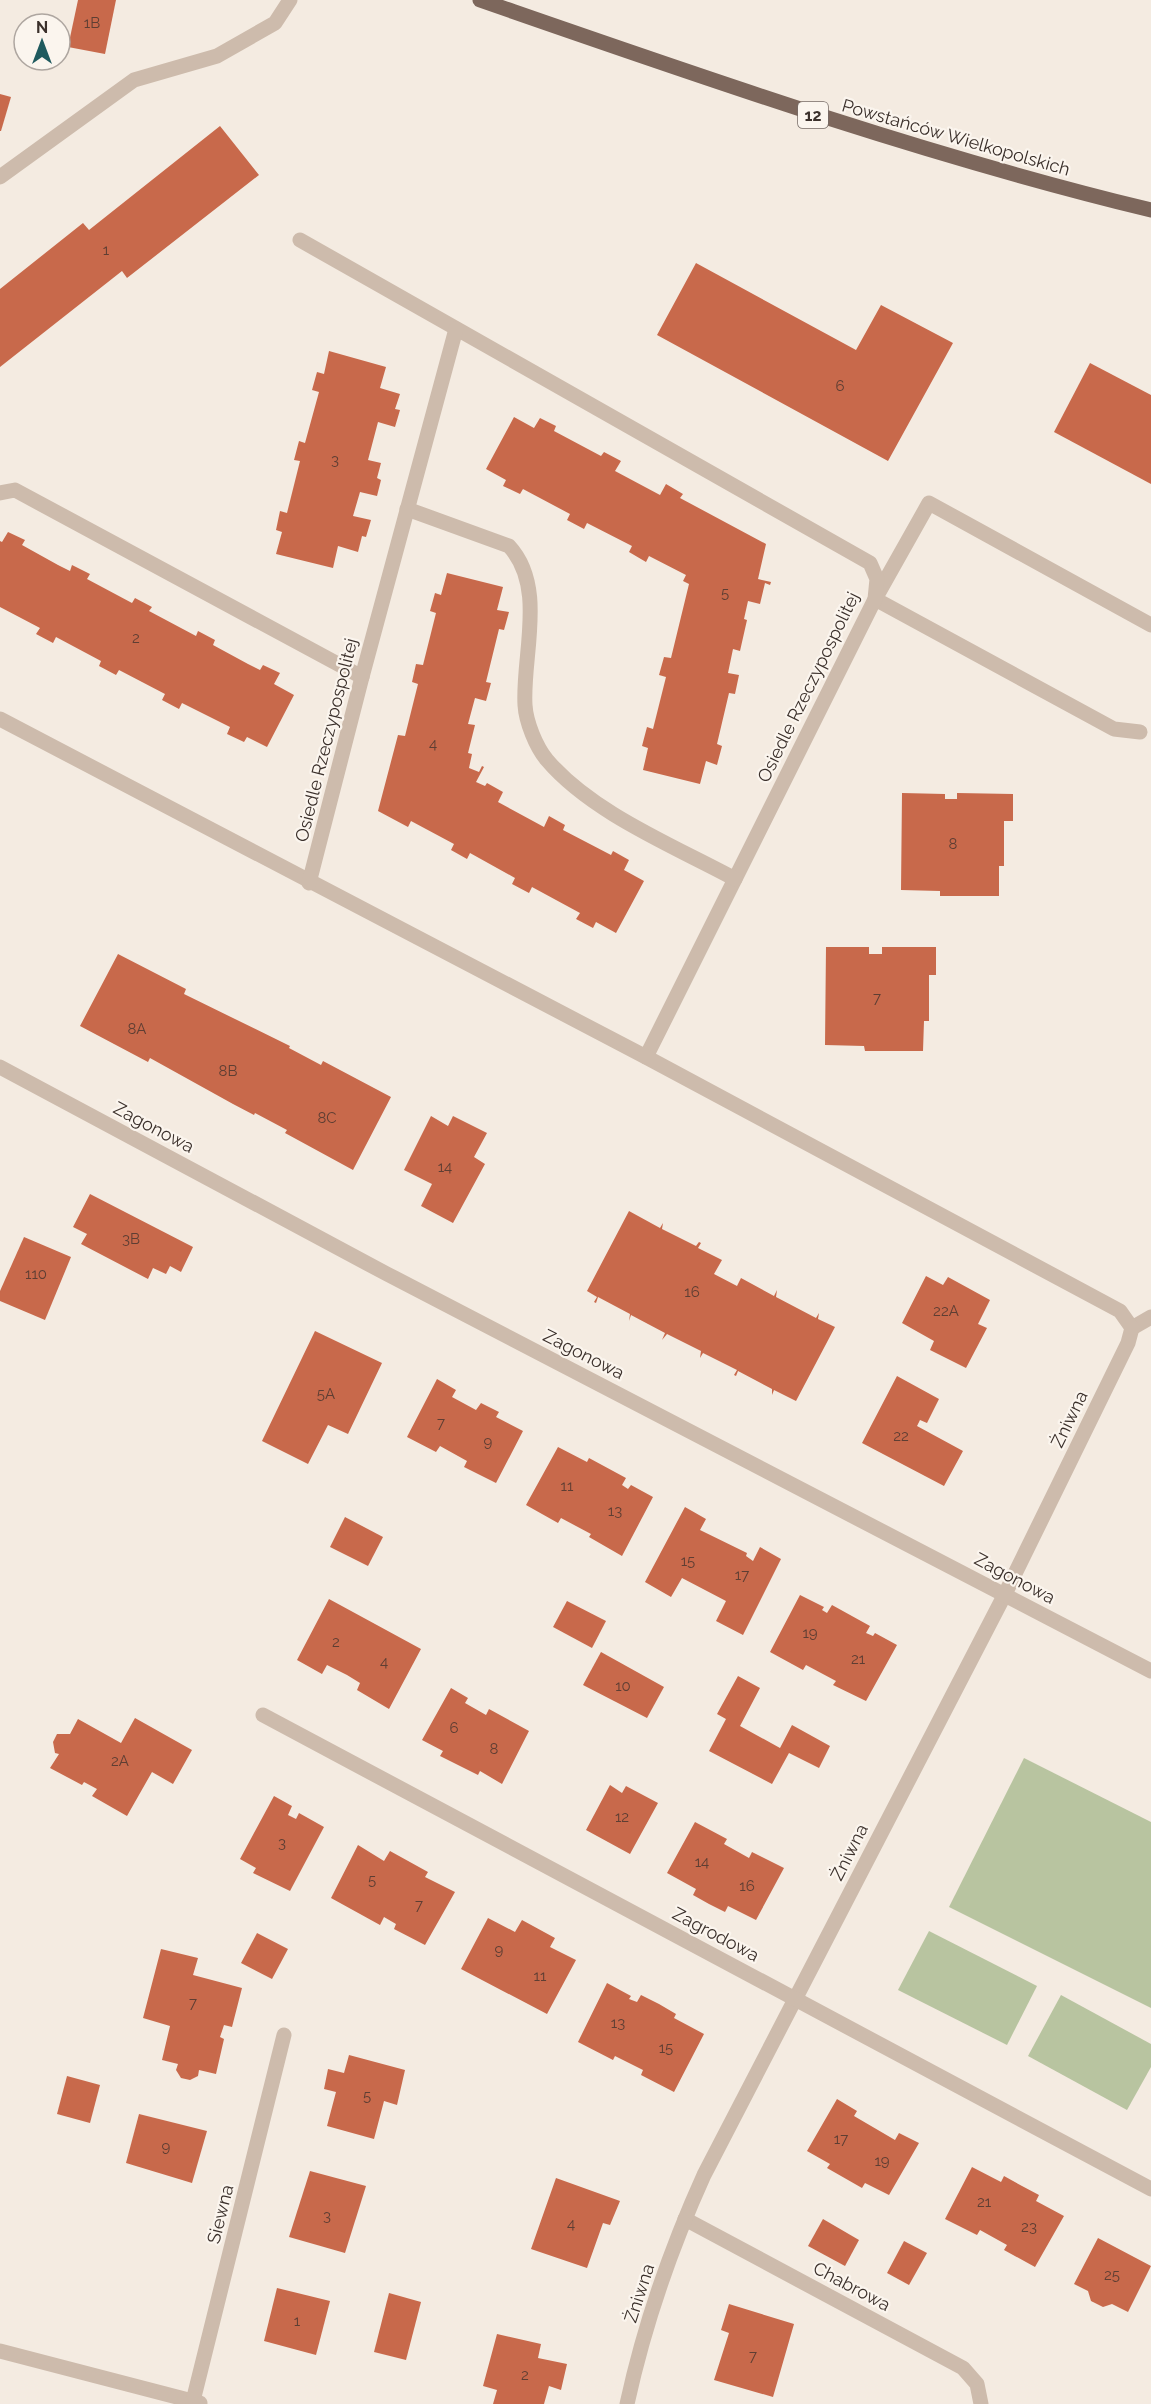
<svg xmlns="http://www.w3.org/2000/svg" width="1151" height="2404" viewBox="0 0 1151 2404" font-family="Raleway,sans-serif">
<style>
.green{fill:#b8c4a0}
.building{fill:#c8694b}
.lines{fill:none;stroke-linecap:round;stroke-linejoin:round}
.service{stroke:#cdbbac;stroke-width:15}
.minor{stroke:#cdbbac;stroke-width:15}
.primary{stroke:#7d675c;stroke-width:15}
.labels{text-anchor:middle;dominant-baseline:central;stroke-width:4.5;stroke-linejoin:round;paint-order:stroke}
.number-label{font-size:15px;fill:#5e3e33}
.shield{fill:#fbf5ee;stroke:#756b66;stroke-width:1.5}
.shield-label{font-size:16px;font-weight:bold;fill:#3b302b}
.street-label{font-size:18px;fill:#3b302b;stroke:#fbf5ee}
</style>
<rect width="100%" height="100%" fill="#f4ebe1"/>
<g class="green">
<path d="M 1024,1758 L 1151,1822 L 1151,2008 L 949,1907 Z"/>
<path d="M 929,1931 L 1037,1986 L 1007,2045 L 898,1990 Z"/>
<path d="M 1061,1995 L 1151,2044 L 1151,2067 L 1127,2110 L 1028,2056 Z"/>
</g>
<g class="building">
<path d="M 78,0 L 116,0 L 105,54 L 68,47 Z"/>
<path d="M 0,94 L 11,97 L 1,131 L 0,131 Z"/>
<path d="M 220,126 L 259,175 L 127,278 L 122,271 L 0,367 L 0,289 L 83,223 L 89,230 Z"/>
<path d="M 696,263 L 856,350 L 881,305 L 953,343 L 888,461 L 657,335 Z"/>
<path d="M 329,351 L 386,367 L 380,388 L 400,394 L 395,409 L 400,410 L 395,427 L 378,422 L 368,460 L 381,463 L 377,478 L 381,480 L 377,496 L 360,492 L 353,516 L 371,520 L 366,537 L 362,536 L 358,552 L 338,546 L 333,568 L 276,554 L 282,532 L 276,530 L 280,511 L 287,513 L 300,461 L 294,460 L 299,441 L 305,443 L 319,392 L 312,390 L 317,372 L 324,374 Z"/>
<path d="M 1090,363 L 1151,395 L 1151,484 L 1054,432 Z"/>
<path d="M 514,417 L 534,428 L 540,418 L 556,426 L 554,431 L 601,456 L 604,452 L 621,461 L 615,471 L 660,495 L 666,484 L 683,494 L 680,498 L 766,544 L 758,579 L 771,582 L 770,585 L 765,583 L 760,604 L 748,601 L 744,619 L 747,620 L 740,651 L 733,649 L 728,673 L 739,675 L 735,694 L 729,693 L 717,744 L 722,746 L 717,765 L 706,761 L 700,784 L 643,770 L 648,748 L 642,746 L 647,727 L 653,729 L 666,677 L 659,675 L 664,657 L 671,658 L 689,584 L 683,581 L 686,575 L 649,556 L 646,562 L 629,552 L 632,546 L 587,523 L 584,529 L 567,520 L 570,514 L 523,489 L 520,494 L 503,486 L 506,480 L 486,469 Z"/>
<path d="M 8,532 L 25,540 L 22,545 L 58,565 L 70,571 L 72,565 L 90,574 L 87,579 L 132,603 L 135,598 L 152,607 L 149,611 L 196,636 L 198,631 L 215,640 L 213,645 L 248,664 L 260,670 L 263,665 L 280,673 L 274,684 L 294,695 L 267,747 L 247,737 L 244,742 L 227,734 L 230,727 L 182,703 L 179,709 L 162,700 L 165,694 L 119,670 L 116,675 L 99,666 L 101,661 L 56,637 L 53,643 L 36,634 L 40,628 L 0,607 L 0,541 L 2,542 Z"/>
<path d="M 447,573 L 503,587 L 497,610 L 509,612 L 504,630 L 499,629 L 486,682 L 491,683 L 486,701 L 475,698 L 468,724 L 475,725 L 468,753 L 472,754 L 469,768 L 479,772 L 482,766 L 484,767 L 476,782 L 485,786 L 487,783 L 503,792 L 498,802 L 544,827 L 549,816 L 565,825 L 563,830 L 611,855 L 613,851 L 629,860 L 624,870 L 644,881 L 616,933 L 596,922 L 593,928 L 576,919 L 580,913 L 532,887 L 529,893 L 512,884 L 515,878 L 470,853 L 467,859 L 451,850 L 454,844 L 411,821 L 408,827 L 378,811 L 398,735 L 405,736 L 418,684 L 412,682 L 416,664 L 423,665 L 436,613 L 430,611 L 435,593 L 441,595 Z"/>
<path d="M 902,793 L 945,794 L 945,799 L 957,799 L 957,793 L 1013,794 L 1013,821 L 1004,821 L 1004,866 L 999,866 L 999,896 L 940,896 L 940,891 L 901,890 Z"/>
<path d="M 826,947 L 869,947 L 869,954 L 882,954 L 882,947 L 936,947 L 936,975 L 929,975 L 929,1021 L 924,1021 L 923,1051 L 865,1051 L 864,1046 L 825,1045 Z"/>
<path d="M 118,954 L 186,989 L 184,994 L 290,1046 L 289,1048 L 321,1065 L 323,1061 L 391,1097 L 353,1170 L 285,1133 L 287,1130 L 255,1113 L 254,1115 L 233,1104 L 150,1058 L 148,1062 L 80,1026 Z"/>
<path d="M 431,1116 L 448,1126 L 453,1116 L 487,1133 L 474,1157 L 485,1164 L 453,1223 L 421,1206 L 432,1184 L 404,1170 Z"/>
<path d="M 90,1194 L 193,1247 L 181,1272 L 170,1266 L 166,1274 L 153,1268 L 148,1279 L 81,1244 L 87,1234 L 73,1227 Z"/>
<path d="M 629,1211 L 660,1228 L 663,1223 L 662,1229 L 696,1246 L 699,1242 L 701,1243 L 698,1248 L 722,1260 L 714,1274 L 737,1286 L 741,1278 L 774,1296 L 777,1290 L 776,1297 L 816,1318 L 819,1313 L 818,1319 L 835,1327 L 796,1401 L 774,1390 L 772,1395 L 772,1389 L 738,1371 L 736,1376 L 734,1375 L 737,1370 L 703,1353 L 700,1358 L 701,1351 L 667,1334 L 662,1340 L 665,1333 L 631,1315 L 629,1321 L 630,1314 L 598,1297 L 596,1303 L 594,1302 L 597,1297 L 587,1291 Z"/>
<path d="M 24,1237 L 71,1257 L 45,1320 L 0,1301 L 0,1291 Z"/>
<path d="M 926,1276 L 943,1285 L 948,1277 L 990,1300 L 978,1324 L 987,1328 L 966,1368 L 930,1350 L 934,1341 L 902,1323 Z"/>
<path d="M 315,1331 L 382,1363 L 348,1434 L 328,1425 L 308,1464 L 262,1441 Z"/>
<path d="M 897,1376 L 939,1399 L 927,1423 L 920,1420 L 917,1426 L 963,1451 L 944,1486 L 862,1443 Z"/>
<path d="M 437,1379 L 456,1390 L 452,1397 L 476,1410 L 481,1403 L 499,1412 L 496,1417 L 523,1431 L 496,1483 L 464,1467 L 467,1461 L 440,1446 L 436,1452 L 407,1437 Z"/>
<path d="M 558,1447 L 587,1462 L 589,1458 L 626,1478 L 622,1485 L 628,1489 L 631,1485 L 653,1497 L 622,1556 L 589,1537 L 591,1534 L 561,1518 L 558,1523 L 526,1505 Z"/>
<path d="M 685,1507 L 706,1519 L 700,1530 L 747,1553 L 746,1556 L 753,1561 L 760,1547 L 781,1559 L 743,1635 L 716,1621 L 726,1601 L 682,1578 L 671,1597 L 645,1582 Z"/>
<path d="M 345,1517 L 383,1537 L 368,1566 L 330,1547 Z"/>
<path d="M 800,1595 L 824,1607 L 822,1610 L 827,1613 L 832,1605 L 870,1626 L 866,1633 L 873,1636 L 875,1633 L 897,1645 L 866,1701 L 833,1685 L 836,1681 L 806,1665 L 803,1670 L 770,1652 Z"/>
<path d="M 329,1599 L 421,1649 L 389,1709 L 357,1690 L 360,1683 L 347,1675 L 327,1665 L 322,1674 L 297,1660 Z"/>
<path d="M 567,1601 L 606,1621 L 592,1648 L 553,1627 Z"/>
<path d="M 601,1652 L 664,1687 L 647,1718 L 583,1685 Z"/>
<path d="M 738,1676 L 760,1688 L 740,1726 L 780,1748 L 792,1725 L 830,1746 L 819,1768 L 789,1753 L 772,1784 L 709,1751 L 726,1719 L 717,1714 Z"/>
<path d="M 451,1688 L 468,1698 L 465,1703 L 486,1715 L 489,1709 L 529,1731 L 502,1784 L 480,1771 L 478,1775 L 440,1756 L 443,1751 L 422,1740 Z"/>
<path d="M 135,1718 L 192,1750 L 173,1784 L 152,1772 L 127,1816 L 92,1796 L 97,1789 L 84,1782 L 82,1785 L 50,1768 L 59,1754 L 55,1753 L 53,1742 L 57,1734 L 70,1734 L 78,1719 L 121,1743 Z"/>
<path d="M 610,1785 L 622,1793 L 626,1786 L 658,1803 L 630,1854 L 586,1830 Z"/>
<path d="M 274,1796 L 292,1806 L 288,1815 L 296,1819 L 299,1813 L 324,1827 L 290,1891 L 253,1873 L 256,1868 L 240,1859 Z"/>
<path d="M 695,1822 L 727,1839 L 724,1844 L 749,1858 L 752,1852 L 784,1868 L 756,1920 L 728,1906 L 725,1912 L 709,1904 L 693,1895 L 696,1889 L 667,1873 Z"/>
<path d="M 358,1845 L 384,1861 L 390,1851 L 428,1872 L 425,1877 L 455,1892 L 425,1945 L 394,1929 L 396,1924 L 384,1917 L 380,1925 L 331,1898 Z"/>
<path d="M 488,1918 L 515,1932 L 522,1920 L 555,1938 L 550,1947 L 576,1960 L 547,2014 L 461,1969 Z"/>
<path d="M 257,1933 L 288,1949 L 272,1979 L 241,1963 Z"/>
<path d="M 161,1949 L 198,1958 L 193,1975 L 242,1988 L 232,2027 L 224,2025 L 220,2037 L 224,2039 L 216,2074 L 199,2070 L 198,2076 L 190,2080 L 181,2078 L 176,2070 L 178,2064 L 162,2060 L 170,2026 L 143,2018 Z"/>
<path d="M 607,1983 L 631,1996 L 629,1999 L 637,2002 L 641,1995 L 659,2004 L 676,2014 L 674,2018 L 704,2034 L 674,2092 L 641,2075 L 643,2070 L 615,2056 L 613,2060 L 578,2042 Z"/>
<path d="M 349,2055 L 405,2070 L 397,2105 L 384,2101 L 374,2139 L 327,2126 L 336,2092 L 324,2089 L 328,2069 L 344,2073 Z"/>
<path d="M 67,2076 L 100,2085 L 90,2123 L 57,2114 Z"/>
<path d="M 837,2099 L 857,2111 L 854,2116 L 895,2140 L 899,2133 L 919,2143 L 889,2195 L 865,2183 L 862,2188 L 827,2168 L 830,2164 L 807,2151 Z"/>
<path d="M 139,2114 L 207,2131 L 192,2183 L 126,2163 Z"/>
<path d="M 972,2167 L 1001,2182 L 1004,2176 L 1022,2186 L 1039,2195 L 1036,2201 L 1064,2216 L 1035,2267 L 1004,2250 L 1007,2245 L 980,2230 L 977,2235 L 945,2219 Z"/>
<path d="M 310,2171 L 366,2186 L 345,2253 L 289,2237 Z"/>
<path d="M 556,2178 L 620,2201 L 610,2225 L 603,2223 L 587,2268 L 531,2249 Z"/>
<path d="M 823,2219 L 859,2240 L 845,2266 L 808,2246 Z"/>
<path d="M 1098,2238 L 1151,2266 L 1128,2312 L 1112,2304 L 1103,2307 L 1091,2301 L 1088,2291 L 1074,2284 Z"/>
<path d="M 904,2241 L 927,2253 L 909,2285 L 887,2273 Z"/>
<path d="M 277,2288 L 330,2301 L 316,2355 L 264,2341 Z"/>
<path d="M 389,2293 L 421,2302 L 406,2360 L 374,2352 Z"/>
<path d="M 729,2304 L 794,2324 L 773,2397 L 714,2380 L 729,2333 L 721,2330 Z"/>
<path d="M 497,2334 L 541,2344 L 538,2358 L 567,2364 L 561,2390 L 549,2386 L 544,2404 L 493,2404 L 497,2390 L 483,2386 Z"/>
</g>
<g class="lines">
<g class="service">
<path d="M 0,493 L 15,490 L 362,677"/>
<path d="M 1140,732 L 1114,729 L 875,599 L 929,503 L 1151,625"/>
<path d="M 1132,1328 L 1151,1317"/>
<path d="M 685,2219 L 963,2368 L 977,2384 L 981,2404"/>
</g>
<g class="minor">
<path d="M 0,177 L 134,80 L 217,56 L 275,23 L 290,0"/>
<path d="M 300,240 L 870,563 L 877,579 L 875,599 L 646,1057"/>
<path d="M 407,509 L 509,546 C 547,587 522,656 525,705 C 526,722 536,747 547,760 C 592,813 674,846 735,879"/>
<path d="M 0,719 L 646,1057 L 1120,1311 L 1132,1328 L 1128,1343 L 1005,1594 L 704,2175 C 671,2248 644,2326 627,2404"/>
<path d="M 309,883 L 362,677 L 456,329"/>
<path d="M 0,1067 L 387,1274 L 1151,1671"/>
<path d="M 263,1715 L 1151,2189"/>
<path d="M 0,2351 L 200,2403"/>
<path d="M 193,2401 L 284,2035"/>
</g>
<path class="primary" d="M 480,0 C 702,77 923,155 1151,210"/>
</g>
<g class="labels">
<g class="number-label">
<text x="92" y="23">1B</text>
<text x="106" y="250">1</text>
<text x="840" y="386">6</text>
<text x="335" y="460">3</text>
<text x="725" y="593">5</text>
<text x="136" y="638">2</text>
<text x="433" y="744">4</text>
<text x="953" y="844">8</text>
<text x="877" y="998">7</text>
<text x="137" y="1029">8A</text>
<text x="228" y="1071">8B</text>
<text x="327" y="1118">8C</text>
<text x="445" y="1167">14</text>
<text x="131" y="1239">3B</text>
<text x="36" y="1274">110</text>
<text x="692" y="1292">16</text>
<text x="946" y="1311">22A</text>
<text x="326" y="1394">5A</text>
<text x="441" y="1423">7</text>
<text x="901" y="1436">22</text>
<text x="488" y="1442">9</text>
<text x="567" y="1486">11</text>
<text x="615" y="1511">13</text>
<text x="688" y="1561">15</text>
<text x="742" y="1575">17</text>
<text x="810" y="1633">19</text>
<text x="336" y="1642">2</text>
<text x="858" y="1659">21</text>
<text x="384" y="1662">4</text>
<text x="623" y="1686">10</text>
<text x="454" y="1728">6</text>
<text x="494" y="1749">8</text>
<text x="120" y="1761">2A</text>
<text x="622" y="1817">12</text>
<text x="282" y="1843">3</text>
<text x="702" y="1862">14</text>
<text x="372" y="1880">5</text>
<text x="747" y="1886">16</text>
<text x="419" y="1905">7</text>
<text x="499" y="1950">9</text>
<text x="540" y="1976">11</text>
<text x="193" y="2003">7</text>
<text x="618" y="2023">13</text>
<text x="666" y="2048">15</text>
<text x="367" y="2096">5</text>
<text x="841" y="2139">17</text>
<text x="166" y="2147">9</text>
<text x="882" y="2161">19</text>
<text x="984" y="2202">21</text>
<text x="327" y="2216">3</text>
<text x="571" y="2224">4</text>
<text x="1029" y="2227">23</text>
<text x="1112" y="2275">25</text>
<text x="297" y="2321">1</text>
<text x="753" y="2356">7</text>
<text x="525" y="2375">2</text>
</g>
<rect class="shield" x="798" y="102" width="30" height="26" rx="4.5"/>
<g class="shield-label">
<text x="813" y="115">12</text>
</g>
<g class="street-label">
<text transform="translate(956 137) rotate(16)">Powstańców Wielkopolskich</text>
<text transform="translate(808 687) rotate(-64)">Osiedle Rzeczypospolitej</text>
<text transform="translate(326 740) rotate(-76)">Osiedle Rzeczypospolitej</text>
<text transform="translate(154 1127) rotate(28)">Zagonowa</text>
<text transform="translate(584 1354) rotate(27)">Zagonowa</text>
<text transform="translate(1069 1419) rotate(-64)">Żniwna</text>
<text transform="translate(1015 1578) rotate(28)">Zagonowa</text>
<text transform="translate(849 1852) rotate(-63)">Żniwna</text>
<text transform="translate(716 1934) rotate(28)">Zagrodowa</text>
<text transform="translate(220 2214) rotate(-76)">Siewna</text>
<text transform="translate(852 2286) rotate(28)">Chabrowa</text>
<text transform="translate(639 2293) rotate(-72)">Żniwna</text>
</g>
</g>
<g transform="translate(42 42)"><circle r="28" fill="#fbf5ee" stroke="#aea6a0" stroke-width="1.5"/>
<path d="M0-4.5L10 22L0 15L-10 22Z" fill="#1f5a5e"/>
<text y="-9" font-size="16" font-weight="bold" text-anchor="middle" fill="#3b302b">N</text>
</g>
</svg>
